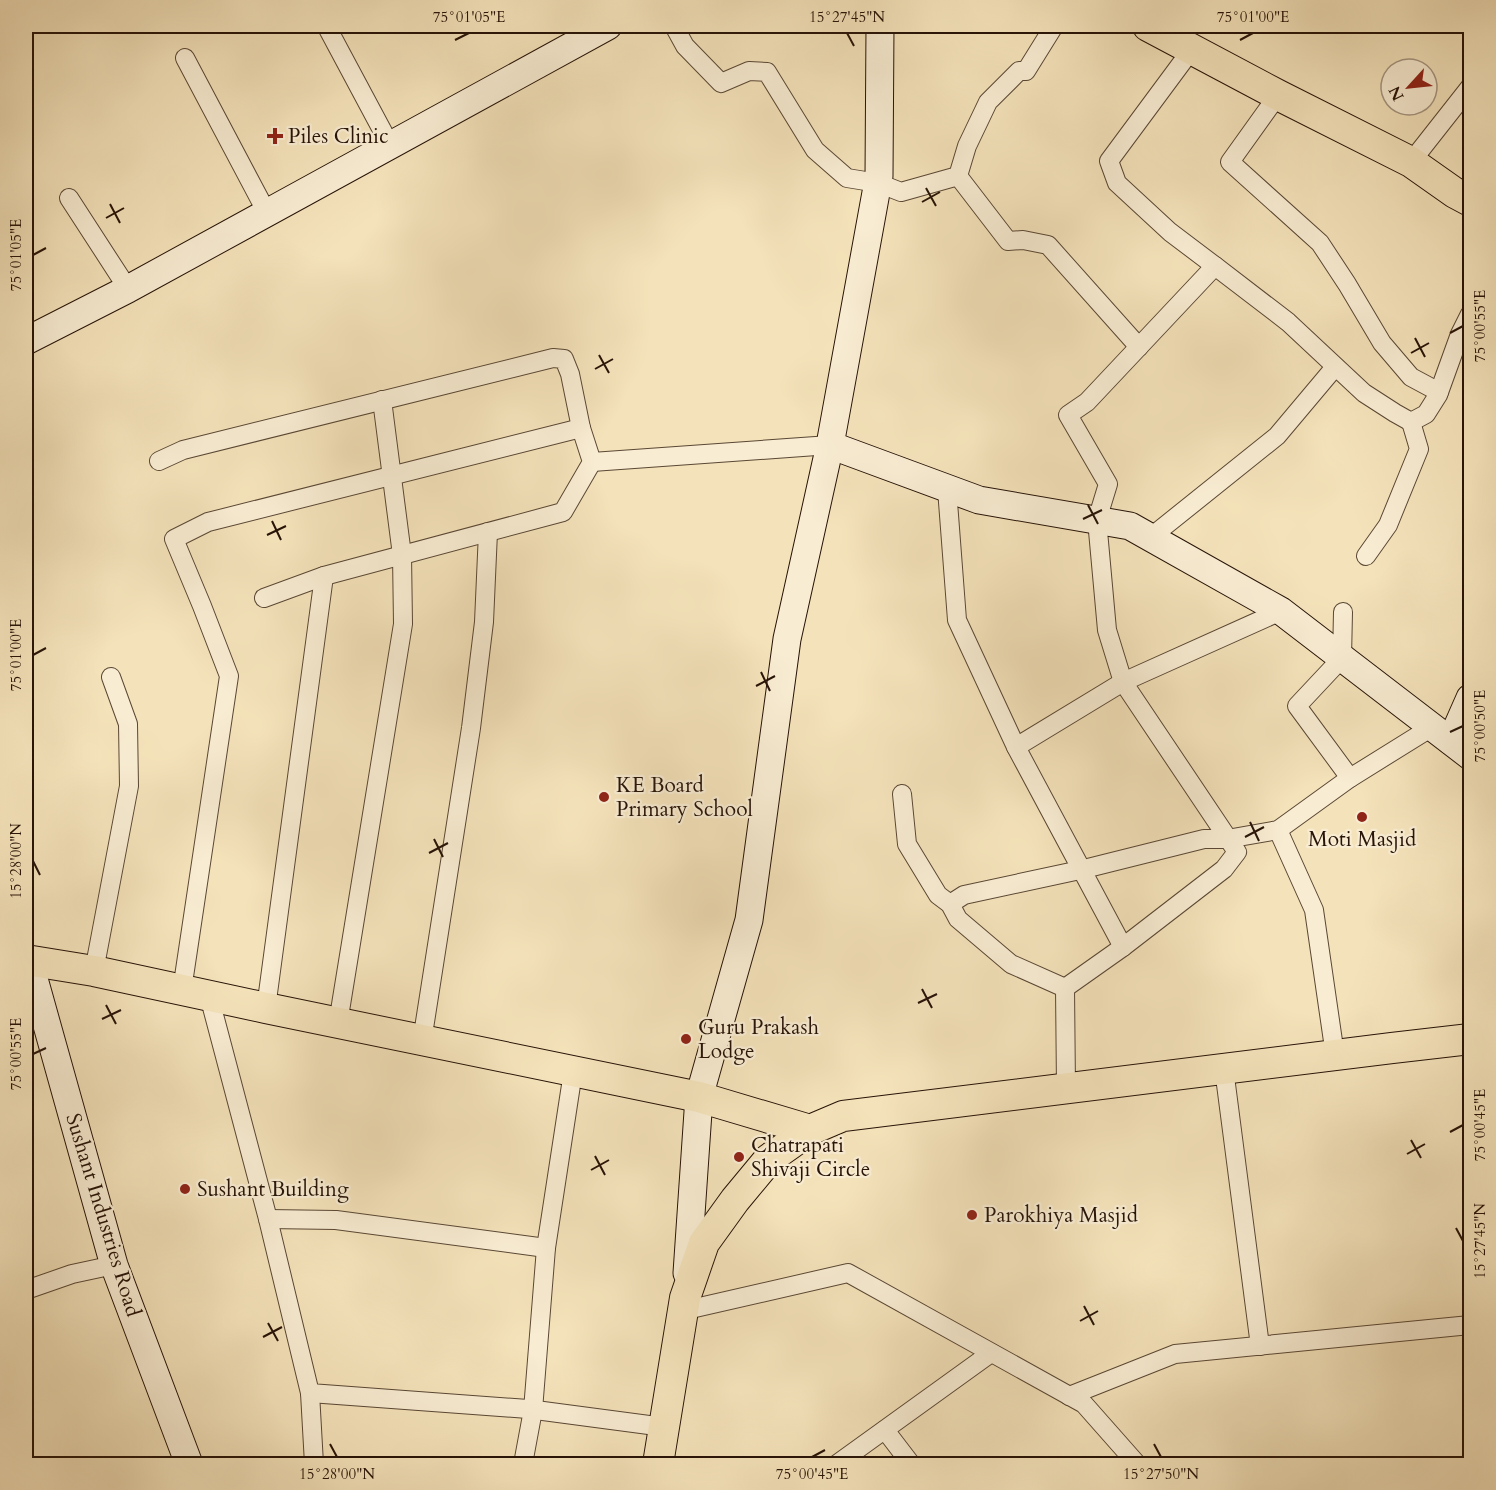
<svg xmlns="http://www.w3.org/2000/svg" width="1496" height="1490" viewBox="0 0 1496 1490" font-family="Cardo,serif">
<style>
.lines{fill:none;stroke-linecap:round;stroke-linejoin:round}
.street-casing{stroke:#5a4734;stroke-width:20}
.secondary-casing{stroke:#271307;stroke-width:29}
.primary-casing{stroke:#271307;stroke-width:32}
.street{stroke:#f8ecd2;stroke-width:18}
.secondary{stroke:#f8ecd2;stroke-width:27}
.primary{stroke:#f4e2ba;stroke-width:30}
.ticks{fill:none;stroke:#271307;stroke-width:2}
.poi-dot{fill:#8f2418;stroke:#f8ecd2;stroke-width:2}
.labels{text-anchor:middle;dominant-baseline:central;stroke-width:4.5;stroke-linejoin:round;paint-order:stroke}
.poi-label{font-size:21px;fill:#271307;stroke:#f8ecd2;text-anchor:start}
.street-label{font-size:21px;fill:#271307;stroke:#f8ecd2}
.neatline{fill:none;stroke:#271307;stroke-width:2}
.ticks-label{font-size:15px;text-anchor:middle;fill:#271307}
</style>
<rect width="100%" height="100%" fill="#f4e2ba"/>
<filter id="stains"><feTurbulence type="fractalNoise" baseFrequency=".00333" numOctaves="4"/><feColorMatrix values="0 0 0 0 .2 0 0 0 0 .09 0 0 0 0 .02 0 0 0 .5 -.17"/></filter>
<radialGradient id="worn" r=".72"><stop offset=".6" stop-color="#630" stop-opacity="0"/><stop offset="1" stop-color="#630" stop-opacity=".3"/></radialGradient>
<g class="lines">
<defs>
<g id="street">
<path d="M 674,26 L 685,46 L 721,83 L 749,71 L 767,72 L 815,150 L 847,178 L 878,183 L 901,192 L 958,176 L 967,146 L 988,102 L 1019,71 L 1026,71 L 1054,26"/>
<path d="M 328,29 L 390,145"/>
<path d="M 1192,49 L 1109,161 L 1117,183 L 1170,232 L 1215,266"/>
<path d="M 185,58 L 267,213"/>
<path d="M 1278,95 L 1230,162 L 1320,243 L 1347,284 L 1382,343 L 1411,377 L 1439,392"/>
<path d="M 1411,162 L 1470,87"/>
<path d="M 958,176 L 1008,241 L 1023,240 L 1048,245 L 1139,347"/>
<path d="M 69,198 L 128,289"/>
<path d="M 159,461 L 183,450 L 553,358 L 564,359 L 570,374 L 581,428 L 592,462 L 563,512 L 324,576 L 264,598"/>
<path d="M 592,462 L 830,445"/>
<path d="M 947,489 L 957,620 L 1016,747"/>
<path d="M 1151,537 L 1277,436 L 1335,367"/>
<path d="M 1366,556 L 1388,525 L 1419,449 L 1411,422"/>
<path d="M 1343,612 L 1342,658 L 1297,706 L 1350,778"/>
<path d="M 902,794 L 907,844 L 938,895 L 950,904 L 958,919 L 1011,964 L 1065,988"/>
<path d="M 1278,830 L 1314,910 L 1335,1055"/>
<path d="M 950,904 L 964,895 L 1080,870 L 1204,839 L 1227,839 L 1278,830 L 1350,778 L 1432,727"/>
<path d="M 1123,947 L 1016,747 L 1123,682 L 1281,611"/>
<path d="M 94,971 L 129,786 L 128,724 L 111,677"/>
<path d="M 1065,988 L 1123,947 L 1224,869 L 1237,852 L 1123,682 L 1107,630 L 1097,520 L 1108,484 L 1068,415 L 1087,402 L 1215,266 L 1288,322 L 1364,393 L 1395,413 L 1411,422 L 1426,414 L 1438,395 L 1460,334 L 1470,314"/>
<path d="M 1065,988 L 1066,1088"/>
<path d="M 182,990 L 229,676 L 202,606 L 174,539 L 208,522 L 581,428"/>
<path d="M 209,996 L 268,1219 L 310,1393 L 528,1409 L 664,1427"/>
<path d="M 266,1008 L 324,576"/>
<path d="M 338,1023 L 403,624 L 402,555 L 382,400"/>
<path d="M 422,1041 L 471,728 L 484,622 L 488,532"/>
<path d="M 1224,1069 L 1260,1346"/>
<path d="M 268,1219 L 336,1220 L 546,1248"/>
<path d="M 26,1290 L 72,1274 L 114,1265"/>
<path d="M 682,1311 L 848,1273 L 1084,1404 L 1137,1464"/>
<path d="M 310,1393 L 314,1464"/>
<path d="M 1069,1396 L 1175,1354 L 1470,1325"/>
<path d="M 885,1430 L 911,1464"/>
<path d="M 523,1464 L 533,1410 L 546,1248 L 573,1072"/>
<path d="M 837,1464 L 991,1353"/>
</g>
<g id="secondary">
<path d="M 26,341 L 128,289 L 608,26"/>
<path d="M 830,445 L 979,500 L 1130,526 L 1281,611 L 1470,756"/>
<path d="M 1451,741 L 1470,698"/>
<path d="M 29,961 L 114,1265 L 189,1464"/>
<path d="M 687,1273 L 699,1097 L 749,920 L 787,639 L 830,445 L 879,176 L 880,26"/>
</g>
<g id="primary">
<path d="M 1148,26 L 1278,95 L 1411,162 L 1455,193 L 1470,201"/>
<path d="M 26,960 L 94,971 L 266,1008 L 699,1097 L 810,1130"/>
<path d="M 658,1464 L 685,1298 L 704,1243 L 735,1200 L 769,1159 L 810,1130 L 843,1116 L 1392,1048 L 1470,1039"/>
</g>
</defs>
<use href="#street" class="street-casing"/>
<use href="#secondary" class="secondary-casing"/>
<use href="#primary" class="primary-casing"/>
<use href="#street" class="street"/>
<use href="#secondary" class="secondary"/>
<use href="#primary" class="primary"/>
</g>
<path class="ticks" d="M 847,33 L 854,46M 455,40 L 469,33M 1240,40 L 1253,33M 926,188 L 936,206M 922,202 L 940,192M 110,204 L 120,223M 106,218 L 124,208M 33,255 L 46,248M 1450,333 L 1463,326M 1415,338 L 1425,357M 1411,353 L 1429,343M 599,355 L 609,373M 595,369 L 613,359M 1088,505 L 1098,524M 1083,519 L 1102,510M 272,521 L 281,540M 267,535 L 286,526M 33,655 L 46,648M 761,672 L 770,691M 756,686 L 775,676M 1450,732 L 1463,726M 1250,822 L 1259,841M 1245,837 L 1264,827M 434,839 L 443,857M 429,853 L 448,843M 33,861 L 40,875M 922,989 L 932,1008M 918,1003 L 937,994M 106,1005 L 116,1024M 102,1019 L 121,1010M 33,1054 L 46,1048M 1450,1132 L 1463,1125M 1411,1140 L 1421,1158M 1407,1154 L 1425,1144M 595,1156 L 605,1175M 591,1170 L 609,1160M 1456,1228 L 1463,1241M 1084,1306 L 1094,1325M 1080,1321 L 1098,1311M 268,1323 L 278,1341M 263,1337 L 282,1327M 330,1444 L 337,1457M 1154,1444 L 1161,1457M 812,1457 L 825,1450"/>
<g class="poi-dot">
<path d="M272 127h6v6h6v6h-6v6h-6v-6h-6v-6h6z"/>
<circle cx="604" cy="797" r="6"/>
<circle cx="1362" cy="817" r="6"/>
<circle cx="686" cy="1039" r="6"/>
<circle cx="739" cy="1157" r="6"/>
<circle cx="185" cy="1189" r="6"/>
<circle cx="972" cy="1215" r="6"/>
</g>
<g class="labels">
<g class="poi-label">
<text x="288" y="136">Piles Clinic</text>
<text x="616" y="785">KE Board<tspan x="616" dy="24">Primary School</tspan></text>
<text x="1362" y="839" text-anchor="middle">Moti Masjid</text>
<text x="698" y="1027">Guru Prakash<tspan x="698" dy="24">Lodge</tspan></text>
<text x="751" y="1145">Chatrapati<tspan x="751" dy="24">Shivaji Circle</tspan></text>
<text x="197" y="1189">Sushant Building</text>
<text x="984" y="1215">Parokhiya Masjid</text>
</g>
<g class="street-label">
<text transform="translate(103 1215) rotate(73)">Sushant Industries Road</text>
</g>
</g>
<rect width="1496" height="1490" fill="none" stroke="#f4e2ba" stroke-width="66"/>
<g transform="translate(1409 87) rotate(243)"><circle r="28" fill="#f8ecd2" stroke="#a49581" stroke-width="1.5"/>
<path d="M0-4.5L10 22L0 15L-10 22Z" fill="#8f2418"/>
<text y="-9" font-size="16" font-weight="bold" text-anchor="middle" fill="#271307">N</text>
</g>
<rect x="33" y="33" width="1430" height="1424" class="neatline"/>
<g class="ticks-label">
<text x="469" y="22">75°01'05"E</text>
<text x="847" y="22">15°27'45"N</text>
<text x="1253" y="22">75°01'00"E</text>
<text transform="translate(16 255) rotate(-90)" y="5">75°01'05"E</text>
<text transform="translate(1480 326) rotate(-90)" y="5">75°00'55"E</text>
<text transform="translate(16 655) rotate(-90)" y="5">75°01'00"E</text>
<text transform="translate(1480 726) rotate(-90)" y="5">75°00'50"E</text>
<text transform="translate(16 861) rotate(-90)" y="5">15°28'00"N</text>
<text transform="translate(16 1054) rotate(-90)" y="5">75°00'55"E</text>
<text transform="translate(1480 1125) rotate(-90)" y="5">75°00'45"E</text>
<text transform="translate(1480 1241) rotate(-90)" y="5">15°27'45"N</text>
<text x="337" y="1479">15°28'00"N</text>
<text x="812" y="1479">75°00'45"E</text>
<text x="1161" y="1479">15°27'50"N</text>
</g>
<rect width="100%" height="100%" filter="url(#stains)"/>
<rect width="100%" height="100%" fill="url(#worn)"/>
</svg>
